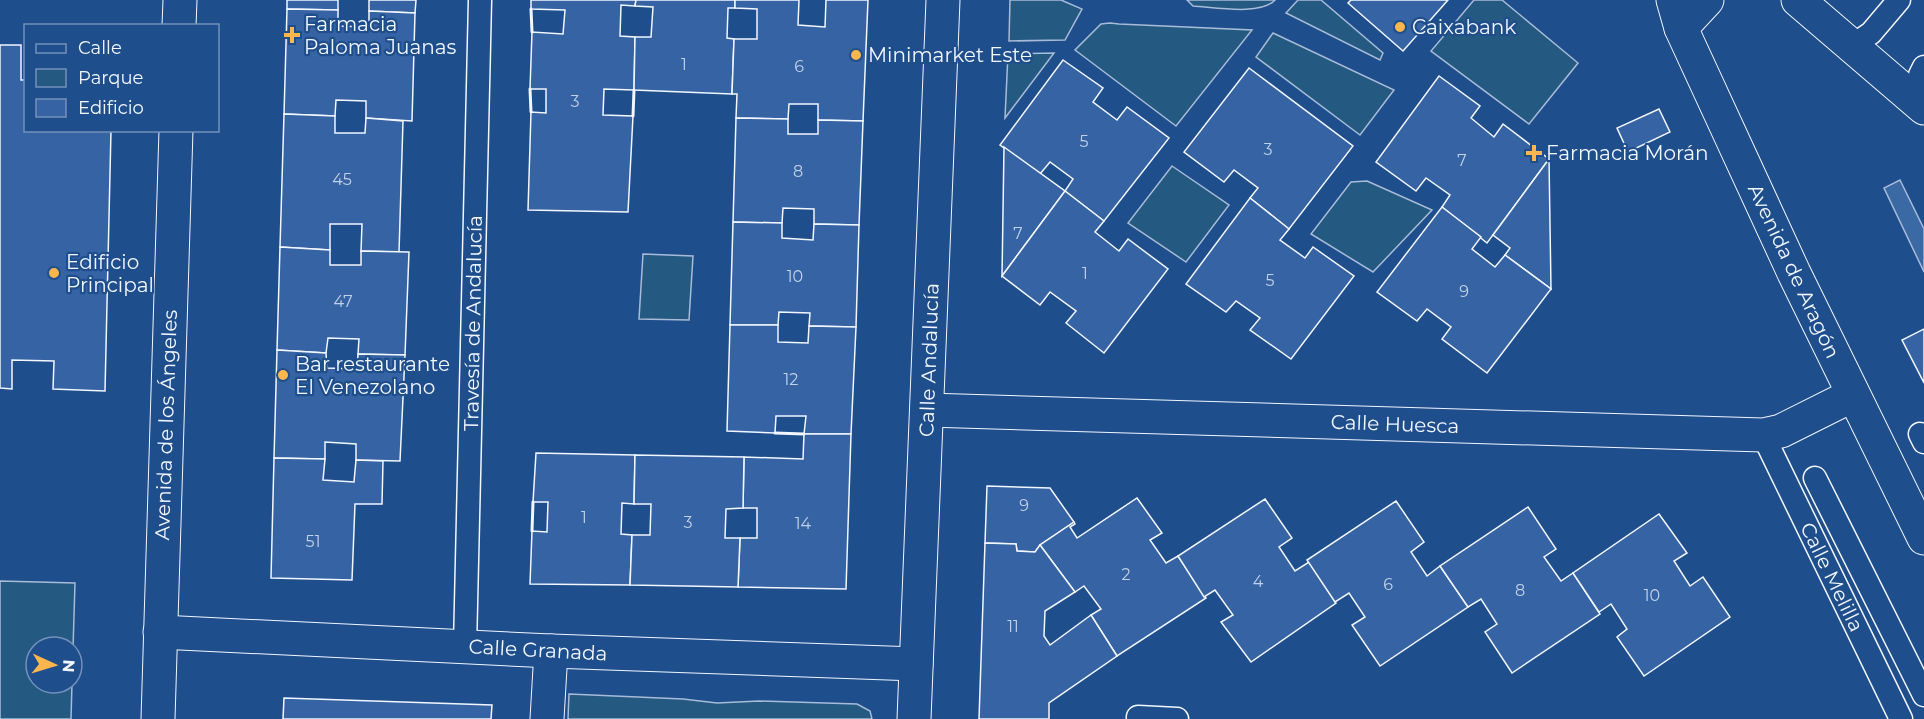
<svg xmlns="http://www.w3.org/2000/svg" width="1924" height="719" viewBox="0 0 1924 719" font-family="Montserrat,sans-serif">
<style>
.green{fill:#245a82;stroke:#a8bbd7;stroke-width:1.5}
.water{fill:#3b69a3;stroke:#a8bbd7;stroke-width:1.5}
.building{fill:#3563a3;stroke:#f2f6ff;stroke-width:1.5}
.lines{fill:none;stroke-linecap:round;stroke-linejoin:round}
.service-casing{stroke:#f2f6ff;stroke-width:25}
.minor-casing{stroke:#f2f6ff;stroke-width:35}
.service{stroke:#1f4e8c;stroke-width:22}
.minor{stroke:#1f4e8c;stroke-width:33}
.wall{stroke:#f2f6ff;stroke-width:3}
.poi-dot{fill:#ffb74d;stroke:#1f4e8c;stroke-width:2}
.labels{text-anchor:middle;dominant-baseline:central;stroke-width:4.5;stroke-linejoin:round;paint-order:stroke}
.number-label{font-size:16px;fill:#c3d1e8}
.poi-label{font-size:20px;fill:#f2f6ff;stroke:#1f4e8c;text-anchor:start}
.street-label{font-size:20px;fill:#f2f6ff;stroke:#1f4e8c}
</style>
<rect width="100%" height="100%" fill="#1f4e8c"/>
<g class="green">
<path d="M 1010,0 L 1061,0 L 1082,9 L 1065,40 L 1009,41 Z"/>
<path d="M 1187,0 L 1275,0 C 1261,16 1213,7 1193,6 Z"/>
<path d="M 1298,0 L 1321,0 L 1383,53 L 1380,60 L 1286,13 Z"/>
<path d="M 1474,0 L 1502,0 L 1578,63 L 1529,124 L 1431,51 Z"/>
<path d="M 1110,23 L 1119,24 L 1252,30 L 1176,126 L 1075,50 L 1101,24 Z"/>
<path d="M 1273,33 L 1394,90 L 1360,135 L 1256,57 Z"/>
<path d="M 1054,53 L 1005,118 L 1008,54 Z"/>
<path d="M 1172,166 L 1229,205 L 1186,262 L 1128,223 Z"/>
<path d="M 1367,181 L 1432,210 L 1373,272 L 1311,234 L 1351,182 Z"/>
<path d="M 643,254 L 693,256 L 689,320 L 639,319 Z"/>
<path d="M 0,581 L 75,583 L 72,682 L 72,647 L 36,647 L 36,683 L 72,683 L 71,719 L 0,719 Z"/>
<path d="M 569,694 L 683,699 L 717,703 L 759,701 L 857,704 L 870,711 L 872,719 L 568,719 Z"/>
</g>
<path class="water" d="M 1900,180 L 1924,229 L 1924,272 L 1884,188 Z"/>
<g class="building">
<path d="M 287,0 L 338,0 L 338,10 L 287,9 Z"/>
<path d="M 369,0 L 416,0 L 415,13 L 369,11 Z"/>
<path d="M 531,0 L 636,0 L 635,6 L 621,5 L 620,36 L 635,37 L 634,90 L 604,89 L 603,115 L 633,116 L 628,212 L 528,210 L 531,112 L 546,113 L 546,89 L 530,89 L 532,32 L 563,34 L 565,10 L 531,9 Z"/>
<path d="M 636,0 L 735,0 L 735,8 L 728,8 L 727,38 L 734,39 L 732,94 L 634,90 L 635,37 L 651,37 L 653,7 L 635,6 Z"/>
<path d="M 735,0 L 799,0 L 798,25 L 825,27 L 826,0 L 868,0 L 863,121 L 818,120 L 818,104 L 789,104 L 788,119 L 736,118 L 737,94 L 732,94 L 734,39 L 757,39 L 757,9 L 735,8 Z"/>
<path d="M 1351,0 L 1448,0 L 1403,51 L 1348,3 Z"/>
<path d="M 287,9 L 338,10 L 338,26 L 369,27 L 369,11 L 415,13 L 412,121 L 366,118 L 366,101 L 336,100 L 335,116 L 284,114 Z"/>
<path d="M 0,45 L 21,45 L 21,80 L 26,80 L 26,130 L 111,130 L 105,391 L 53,389 L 54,361 L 12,360 L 12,389 L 0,388 Z"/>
<path d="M 1063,60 L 1103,88 L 1093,102 L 1117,120 L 1127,107 L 1169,138 L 1104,221 L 1065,191 L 1073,179 L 1050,162 L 1040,174 L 1000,145 Z"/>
<path d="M 1249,68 L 1353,146 L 1289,229 L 1250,198 L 1258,188 L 1234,170 L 1224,182 L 1184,152 Z"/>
<path d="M 1439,76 L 1480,106 L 1471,118 L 1494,137 L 1503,124 L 1549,159 L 1487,243 L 1442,207 L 1450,195 L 1426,178 L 1416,191 L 1376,162 Z"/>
<path d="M 1659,109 L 1670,132 L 1628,152 L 1617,128 Z"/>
<path d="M 284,114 L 335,116 L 335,133 L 365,133 L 366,118 L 403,121 L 399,252 L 361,251 L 362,224 L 330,224 L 330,250 L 280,247 Z"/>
<path d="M 736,118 L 788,119 L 788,134 L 818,134 L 818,120 L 863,121 L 859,225 L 814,224 L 814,209 L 783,208 L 782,223 L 733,222 Z"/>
<path d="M 1004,147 L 1065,191 L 1002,276 Z"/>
<path d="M 1549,159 L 1551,289 L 1505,255 L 1510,248 L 1493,235 Z"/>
<path d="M 1065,191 L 1104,221 L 1095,232 L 1119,251 L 1128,239 L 1168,269 L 1104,353 L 1066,323 L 1076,311 L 1050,292 L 1040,305 L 1002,276 Z"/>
<path d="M 1250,198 L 1289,229 L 1280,240 L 1305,258 L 1313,247 L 1354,276 L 1291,359 L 1250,330 L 1260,318 L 1236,301 L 1226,312 L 1186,284 Z"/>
<path d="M 1442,207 L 1481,237 L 1472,249 L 1495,267 L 1505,255 L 1551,289 L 1487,373 L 1442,339 L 1451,327 L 1427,309 L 1417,321 L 1377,292 Z"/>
<path d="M 733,222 L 782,223 L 782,238 L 813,240 L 814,224 L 859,225 L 856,327 L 809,326 L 810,313 L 779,312 L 778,325 L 730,325 Z"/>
<path d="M 280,247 L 330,250 L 330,265 L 361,265 L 361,251 L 409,252 L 405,355 L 358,354 L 359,339 L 328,338 L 326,353 L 277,350 Z"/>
<path d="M 730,325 L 778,325 L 778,342 L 808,343 L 809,326 L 856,327 L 851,434 L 804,434 L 806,416 L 776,416 L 775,433 L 727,431 Z"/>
<path d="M 1924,329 L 1924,383 L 1902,340 Z"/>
<path d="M 277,350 L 326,353 L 327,368 L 357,369 L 358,354 L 405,355 L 400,461 L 356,460 L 356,444 L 325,442 L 325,459 L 274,458 Z"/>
<path d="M 804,434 L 851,434 L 846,589 L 738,587 L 740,538 L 757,538 L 757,508 L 743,508 L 744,457 L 803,459 Z"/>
<path d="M 536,453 L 635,455 L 634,504 L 622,503 L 621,534 L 632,535 L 630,585 L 530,584 L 532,531 L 547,532 L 548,502 L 533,502 Z"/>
<path d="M 635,455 L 744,457 L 743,508 L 726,509 L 725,538 L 740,538 L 738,587 L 630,585 L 632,535 L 650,535 L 651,504 L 634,504 Z"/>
<path d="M 274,458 L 325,459 L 323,480 L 354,482 L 356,460 L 383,461 L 382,504 L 355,504 L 352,580 L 271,578 Z"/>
<path d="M 987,486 L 1050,488 L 1074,522 L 1040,545 L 1035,552 L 1017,551 L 1016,544 L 985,543 Z"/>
<path d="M 1137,498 L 1162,533 L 1150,540 L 1166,563 L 1178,556 L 1206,598 L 1117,656 L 1091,615 L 1101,609 L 1084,586 L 1075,592 L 1040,545 L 1074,522 L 1075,524 L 1070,527 L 1077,538 Z"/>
<path d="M 1265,499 L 1292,538 L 1279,547 L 1295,571 L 1309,562 L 1336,603 L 1251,662 L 1221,622 L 1233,615 L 1215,590 L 1204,597 L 1178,556 Z"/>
<path d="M 1396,501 L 1424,542 L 1411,552 L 1427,576 L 1440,566 L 1468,607 L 1380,666 L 1352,625 L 1365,617 L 1349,593 L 1335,602 L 1307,560 Z"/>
<path d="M 1528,507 L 1556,549 L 1544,557 L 1561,581 L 1573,573 L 1600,614 L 1512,673 L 1485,632 L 1497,624 L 1481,599 L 1468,607 L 1440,566 Z"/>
<path d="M 1659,514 L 1687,553 L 1674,561 L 1690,586 L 1703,577 L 1730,617 L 1644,676 L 1617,637 L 1627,629 L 1611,604 L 1599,612 L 1573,573 Z"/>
<path d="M 985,543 L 1016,544 L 1017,551 L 1035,552 L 1040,545 L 1075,592 L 1045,611 L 1044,636 L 1050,645 L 1091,615 L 1117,656 L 1049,703 L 1049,719 L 979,719 Z"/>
<path d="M 284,698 L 492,705 L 491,719 L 283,719 Z"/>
</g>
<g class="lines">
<defs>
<g id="service">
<path d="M 1851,47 L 1871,33 L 1899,0"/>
<path d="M 1920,104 L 1920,75 L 1924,67"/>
<path d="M 1920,434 L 1924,442"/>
<path d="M 1763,435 L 1901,719"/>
<path d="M 1815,478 L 1924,695"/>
<path d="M 465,647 L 480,0"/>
<path d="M 1138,717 L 1177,719"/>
</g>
<g id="minor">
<path d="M 1673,0 L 1681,28 L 1794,273 L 1924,538"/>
<path d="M 1798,0 L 1924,108"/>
<path d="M 179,26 L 180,0"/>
<path d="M 1681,28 L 1707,0"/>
<path d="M 927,410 L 1763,435 L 1781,431 L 1853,395"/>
<path d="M 160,632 L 551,651 L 916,664"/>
<path d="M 158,719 L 176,130"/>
<path d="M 547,719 L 551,651"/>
<path d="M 914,719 L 943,0"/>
</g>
</defs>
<use href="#service" class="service-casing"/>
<use href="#minor" class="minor-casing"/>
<use href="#service" class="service"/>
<use href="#minor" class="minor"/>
<g class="wall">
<path d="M 531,9 L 532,32"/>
<path d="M 530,89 L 531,112"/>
<path d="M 633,116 L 634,90"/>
<path d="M 775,433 L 804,434"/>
<path d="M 532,531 L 533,502"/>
</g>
</g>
<g class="poi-dot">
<circle cx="1400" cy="27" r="6"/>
<path d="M289 26h6v6h6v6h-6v6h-6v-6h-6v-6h6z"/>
<circle cx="856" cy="55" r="6"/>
<path d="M1531 144h6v6h6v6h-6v6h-6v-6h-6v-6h6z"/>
<circle cx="54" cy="273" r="6"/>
<circle cx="283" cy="375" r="6"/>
</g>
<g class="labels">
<g class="number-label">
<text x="684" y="64">1</text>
<text x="799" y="66">6</text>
<text x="575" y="101">3</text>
<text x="1084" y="141">5</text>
<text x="1268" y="149">3</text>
<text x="1462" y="160">7</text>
<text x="798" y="171">8</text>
<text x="342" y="179">45</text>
<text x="1018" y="233">7</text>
<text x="1085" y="273">1</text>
<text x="795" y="276">10</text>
<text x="1270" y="280">5</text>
<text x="1464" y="291">9</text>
<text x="343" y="301">47</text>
<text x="791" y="379">12</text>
<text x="1024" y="505">9</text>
<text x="584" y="517">1</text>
<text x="688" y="522">3</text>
<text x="803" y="523">14</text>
<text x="313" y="541">51</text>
<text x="1126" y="574">2</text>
<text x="1258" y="581">4</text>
<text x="1388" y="584">6</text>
<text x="1520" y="590">8</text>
<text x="1652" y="595">10</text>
<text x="1013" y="626">11</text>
</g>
<g class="poi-label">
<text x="304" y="24">Farmacia<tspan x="304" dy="23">Paloma Juanas</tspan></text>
<text x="1412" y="27">Caixabank</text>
<text x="868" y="55">Minimarket Este</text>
<text x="1546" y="153">Farmacia Morán</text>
<text x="66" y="262">Edificio<tspan x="66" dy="23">Principal</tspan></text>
<text x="295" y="364">Bar restaurante<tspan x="295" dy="23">El Venezolano</tspan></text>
</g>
<g class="street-label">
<text transform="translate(1794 271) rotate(65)">Avenida de Aragón</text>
<text transform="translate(473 323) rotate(-89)">Travesía de Andalucía</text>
<text transform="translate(929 360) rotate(-88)">Calle Andalucía</text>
<text transform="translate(1395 424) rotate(2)">Calle Huesca</text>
<text transform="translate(166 425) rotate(-88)">Avenida de los Ángeles</text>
<text transform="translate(1832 577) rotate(64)">Calle Melilla</text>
<text transform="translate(538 650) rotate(3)">Calle Granada</text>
</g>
</g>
<rect x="24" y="24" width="195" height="108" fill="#1f4e8c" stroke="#7391ba" stroke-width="1.5"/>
<rect x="36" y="44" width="30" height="9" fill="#1f4e8c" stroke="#7391ba" stroke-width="1.5"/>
<text x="78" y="54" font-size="18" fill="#f2f6ff">Calle</text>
<rect x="36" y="69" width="30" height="18" fill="#245a82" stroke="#7391ba" stroke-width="1.5"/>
<text x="78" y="84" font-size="18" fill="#f2f6ff">Parque</text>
<rect x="36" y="99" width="30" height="18" fill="#3563a3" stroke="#7391ba" stroke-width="1.5"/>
<text x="78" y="114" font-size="18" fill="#f2f6ff">Edificio</text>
<g transform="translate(54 665) rotate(94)"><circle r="28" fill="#1f4e8c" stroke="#7391ba" stroke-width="1.5"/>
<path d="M0-4.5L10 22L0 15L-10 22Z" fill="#ffb74d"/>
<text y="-9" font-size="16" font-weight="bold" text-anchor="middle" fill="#f2f6ff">N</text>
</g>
</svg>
